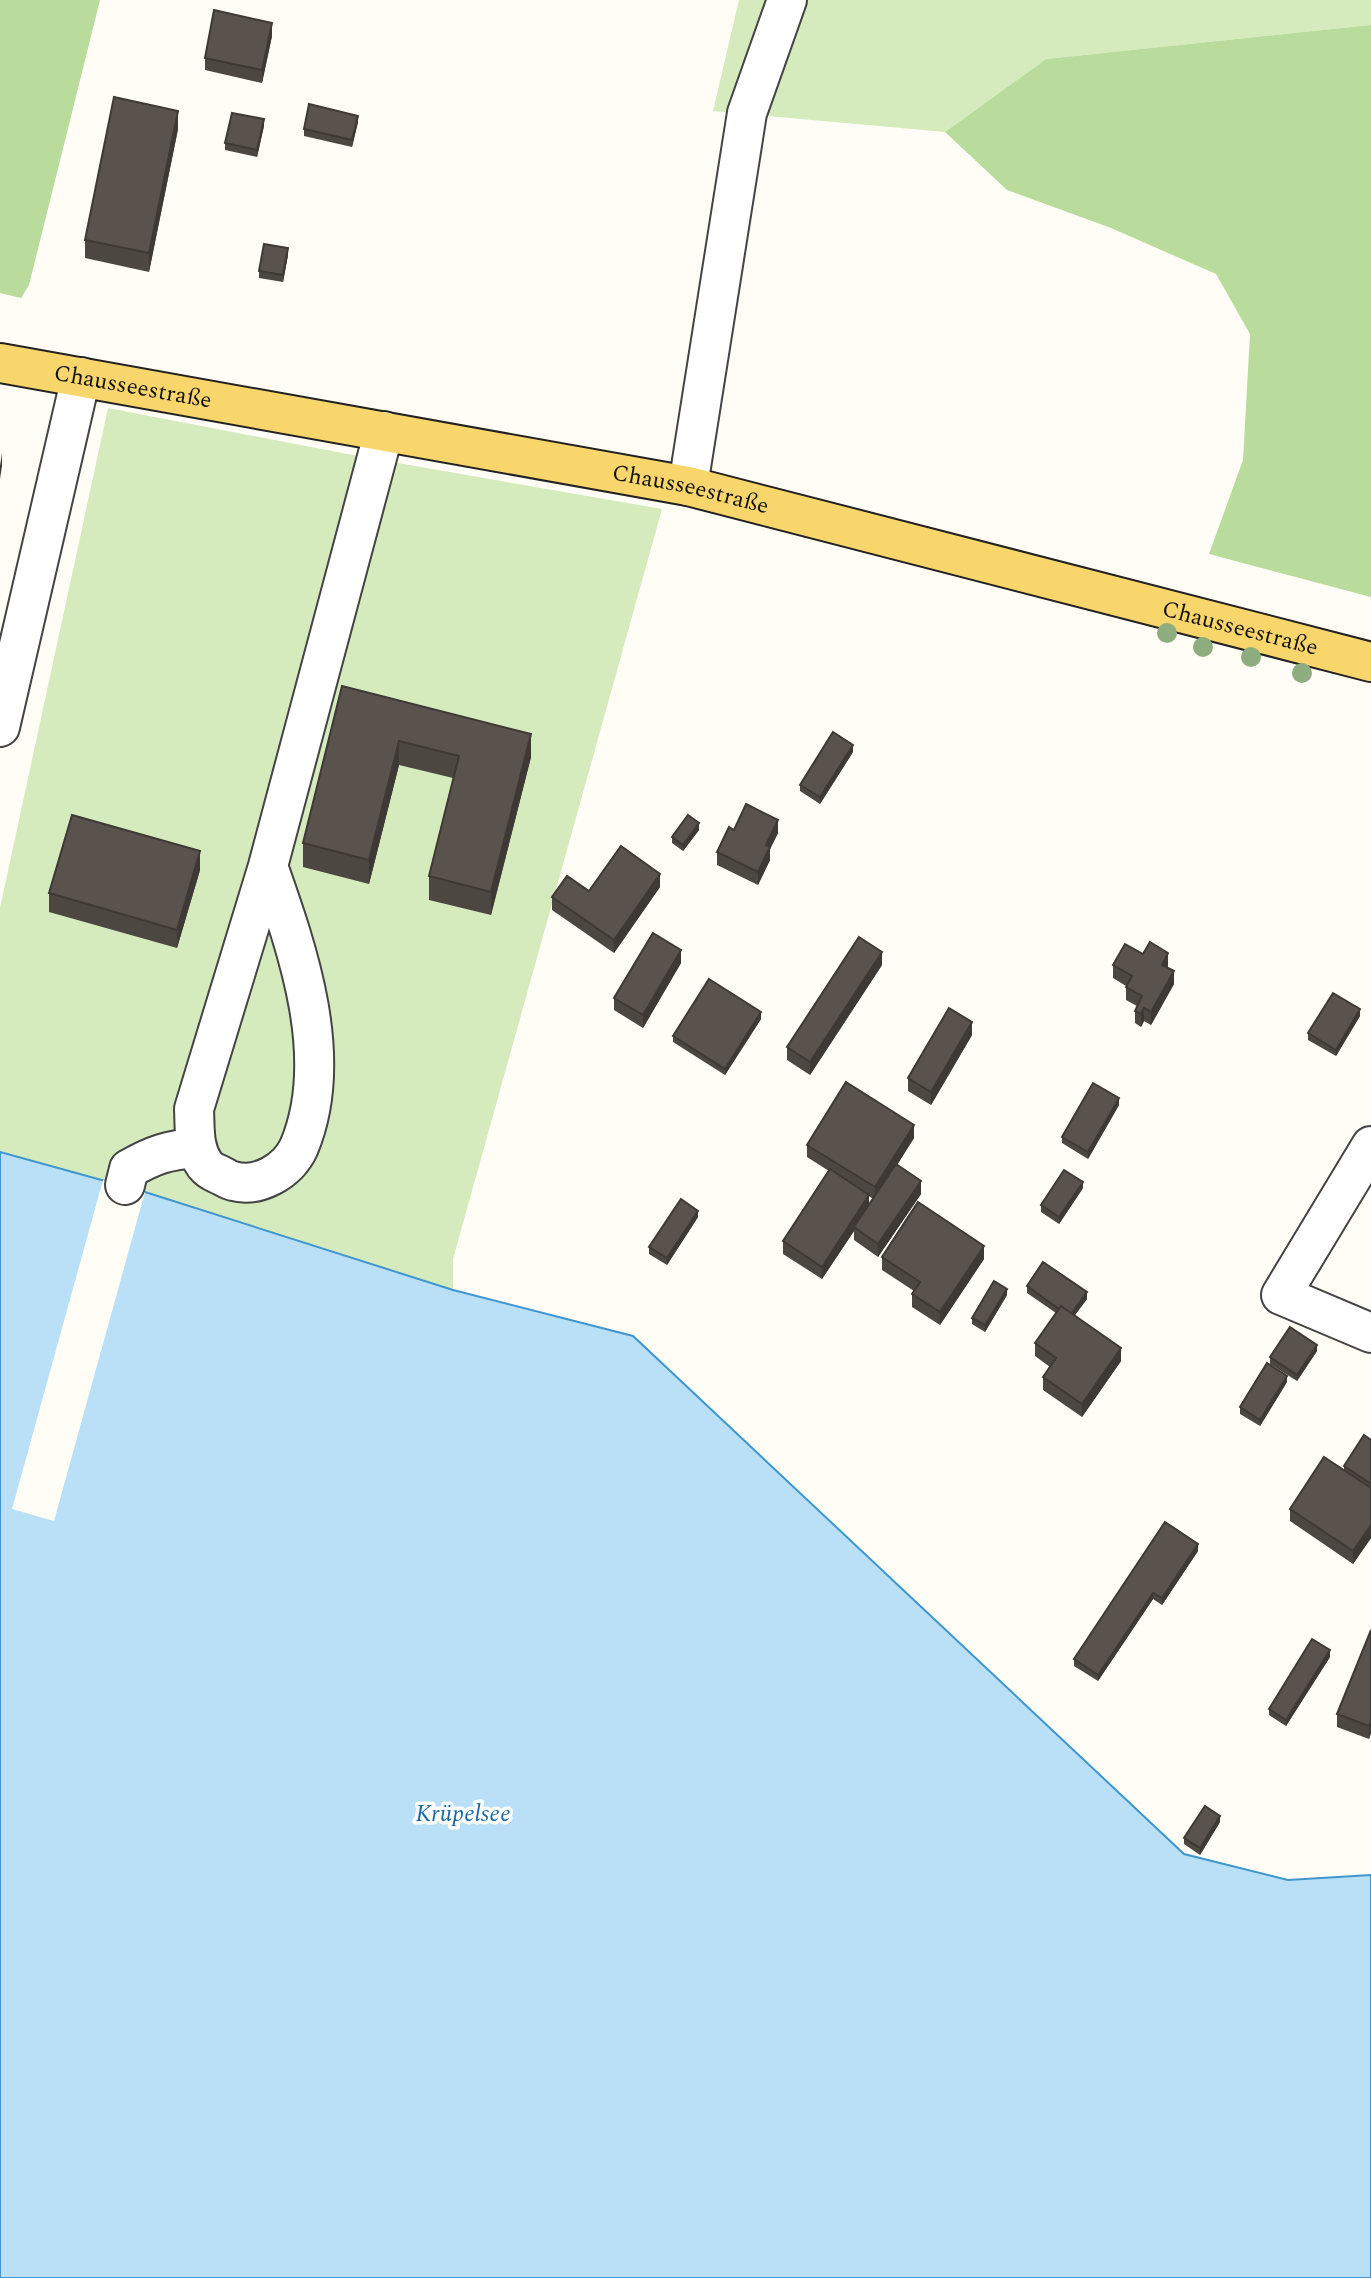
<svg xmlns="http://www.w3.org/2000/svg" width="1371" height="2278" viewBox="0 0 1371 2278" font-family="Spectral,serif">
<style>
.green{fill:#d5ebbd}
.forest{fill:#b9dc9c}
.water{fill:#b9e0f7;stroke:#3f96cf;stroke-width:2}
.pier{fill:#fffdf5}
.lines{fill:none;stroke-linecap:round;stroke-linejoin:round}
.minor-casing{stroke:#444;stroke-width:42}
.major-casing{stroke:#222;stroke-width:42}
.minor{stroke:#fff;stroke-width:38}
.major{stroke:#f9d66b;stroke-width:38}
.tree{fill:#8dad7f}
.wall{fill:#4d4742;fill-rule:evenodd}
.shaded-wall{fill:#3f3936}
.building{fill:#5a524d;stroke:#3f3936;stroke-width:2}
.labels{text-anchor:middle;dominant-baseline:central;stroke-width:7;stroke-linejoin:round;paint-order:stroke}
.street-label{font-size:23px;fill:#111;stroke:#fff}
.water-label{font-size:24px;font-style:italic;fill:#1768a6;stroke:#fff}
</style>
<rect width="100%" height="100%" fill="#fffdf5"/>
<g class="green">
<path d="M 739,0 L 1371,0 L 1371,25 L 1046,59 L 945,132 L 713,111 Z"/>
<path d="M 108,408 L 358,456 L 662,509 L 453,1259 L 453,1290 L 124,1186 L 0,1152 L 0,908 Z"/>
</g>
<g class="forest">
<path d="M 0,0 L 100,0 L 29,285 L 21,298 L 0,293 Z"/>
<path d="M 1371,25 L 1371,597 L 1209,554 L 1243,460 L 1250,334 L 1216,274 L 1111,228 L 1007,190 L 945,132 L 1046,59 Z"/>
</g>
<path class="water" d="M 0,1152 L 145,1192 L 453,1290 L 633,1336 L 1184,1854 L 1288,1880 L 1371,1875 L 1371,2278 L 0,2278 Z"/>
<path class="pier" d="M 103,1180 L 145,1192 L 54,1521 L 12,1509 Z"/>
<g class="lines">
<defs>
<g id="minor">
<path d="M 688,486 L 747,113 L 787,0"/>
<path d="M 0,727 L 81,377"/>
<path d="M 268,866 C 298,951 336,1059 299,1147 C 288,1171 259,1188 233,1181 C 228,1180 223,1176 218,1174 C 213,1172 209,1170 205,1165 C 193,1148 195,1129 194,1109 L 268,866 L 384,431"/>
<path d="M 1371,1146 L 1281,1295 L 1371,1333"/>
<path d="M 125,1185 L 129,1169 C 153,1155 168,1150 196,1148"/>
</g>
<g id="major">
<path id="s1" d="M 0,363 L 688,486 L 1371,662"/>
</g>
</defs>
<use href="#minor" class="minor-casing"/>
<use href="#major" class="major-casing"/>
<use href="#minor" class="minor"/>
<use href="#major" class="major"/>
</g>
<g class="tree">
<circle cx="1167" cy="633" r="10"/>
<circle cx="1203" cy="647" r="10"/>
<circle cx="1251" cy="657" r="10"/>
<circle cx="1302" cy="673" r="10"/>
</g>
<g class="wall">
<path d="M 272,36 L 262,83 L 205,70 L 205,58 Z"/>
<path d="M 358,122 L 352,147 L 304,136 L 304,129 Z"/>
<path d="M 264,126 L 257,157 L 225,150 L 225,143 Z"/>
<path d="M 178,129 L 149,272 L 85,258 L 85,240 Z"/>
<path d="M 288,255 L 283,282 L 259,278 L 259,271 Z"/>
<path d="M 342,686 L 531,757 L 491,915 L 429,900 L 429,876 L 453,778 L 399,765 L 369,884 L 303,867 L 303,843 Z"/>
<path d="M 853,752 L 820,804 L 800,791 L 800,785 Z"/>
<path d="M 699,830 L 683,851 L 672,843 L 672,837 Z"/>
<path d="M 734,830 L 778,833 L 770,849 L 770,860 L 758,885 L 717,865 L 717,852 Z"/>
<path d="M 200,870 L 177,948 L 49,912 L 49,893 Z"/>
<path d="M 660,887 L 614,953 L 552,910 L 552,897 L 589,891 Z"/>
<path d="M 1143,954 L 1168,966 L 1167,968 L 1174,984 L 1151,1025 L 1144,1021 L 1141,1027 L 1135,1023 L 1135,1011 L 1137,1006 L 1126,1000 L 1126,986 L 1113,978 L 1113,965 Z"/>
<path d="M 681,963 L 643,1028 L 614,1010 L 614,998 Z"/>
<path d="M 882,965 L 810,1075 L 787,1060 L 787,1047 Z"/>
<path d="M 1360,1016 L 1336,1056 L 1308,1040 L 1308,1033 Z"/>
<path d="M 761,1019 L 725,1075 L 673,1042 L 673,1036 Z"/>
<path d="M 972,1035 L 931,1105 L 908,1091 L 908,1078 Z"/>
<path d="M 1119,1105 L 1088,1159 L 1062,1143 L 1062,1137 Z"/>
<path d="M 914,1138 L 897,1165 L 921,1194 L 878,1257 L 854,1240 L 854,1231 L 822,1279 L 783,1254 L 783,1241 L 829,1171 L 807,1157 L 807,1145 ZM 869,1196 L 873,1199 L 869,1204 Z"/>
<path d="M 1083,1188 L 1059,1224 L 1041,1212 L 1041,1205 Z"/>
<path d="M 698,1217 L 667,1265 L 649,1254 L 649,1247 Z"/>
<path d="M 882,1257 L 984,1259 L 940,1325 L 912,1307 L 912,1294 L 914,1291 L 882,1270 Z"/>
<path d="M 1027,1286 L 1087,1299 L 1074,1316 L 1121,1361 L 1082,1417 L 1043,1390 L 1043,1377 L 1050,1367 L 1035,1356 L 1035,1343 L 1056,1313 L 1027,1293 Z"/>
<path d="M 1007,1295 L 985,1332 L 972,1324 L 972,1318 Z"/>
<path d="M 1317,1351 L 1297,1381 L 1270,1364 L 1270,1357 Z"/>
<path d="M 1287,1382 L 1260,1426 L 1240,1414 L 1240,1407 Z"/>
<path d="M 1371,1440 L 1371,1538 L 1353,1564 L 1290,1521 L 1290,1509 L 1344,1470 L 1344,1466 Z"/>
<path d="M 1198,1551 L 1162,1605 L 1153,1599 L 1098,1681 L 1074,1666 L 1074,1659 Z"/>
<path d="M 1371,1630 L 1371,1733 L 1369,1739 L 1337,1727 L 1337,1714 Z"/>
<path d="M 1330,1657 L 1286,1726 L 1269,1715 L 1269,1709 Z"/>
<path d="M 1220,1822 L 1200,1855 L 1184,1844 L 1184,1838 Z"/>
</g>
<g class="shaded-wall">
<path d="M 272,23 L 272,36 L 262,83 L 262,70 Z"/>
<path d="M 178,111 L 178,129 L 149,272 L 149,253 Z"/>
<path d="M 358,116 L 358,122 L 352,147 L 352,140 Z"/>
<path d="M 264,119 L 264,126 L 257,157 L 257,150 Z"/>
<path d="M 288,248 L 288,255 L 283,282 L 283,275 Z"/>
<path d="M 2,453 L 2,466 L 0,479 L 0,466 Z"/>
<path d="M 531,734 L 531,757 L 491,915 L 491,892 Z"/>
<path d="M 399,741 L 399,765 L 369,884 L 369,860 Z"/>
<path d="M 853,745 L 853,752 L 820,804 L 820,797 Z"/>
<path d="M 778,820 L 778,833 L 770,849 L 770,860 L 758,885 L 758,872 L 766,845 Z"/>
<path d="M 699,823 L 699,830 L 683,851 L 683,845 Z"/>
<path d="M 200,851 L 200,870 L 177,948 L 177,930 Z"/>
<path d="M 660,874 L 660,887 L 614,953 L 614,940 Z"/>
<path d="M 681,950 L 681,963 L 643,1028 L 643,1015 Z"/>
<path d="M 882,952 L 882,965 L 810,1075 L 810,1062 Z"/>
<path d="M 1168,953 L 1168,966 L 1162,978 L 1162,965 Z"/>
<path d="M 1174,971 L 1174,984 L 1151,1025 L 1151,1012 Z"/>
<path d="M 1144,1008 L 1144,1021 L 1141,1027 L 1141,1014 Z"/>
<path d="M 1360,1009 L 1360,1016 L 1336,1056 L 1336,1050 Z"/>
<path d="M 761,1012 L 761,1019 L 725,1075 L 725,1069 Z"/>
<path d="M 972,1022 L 972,1035 L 931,1105 L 931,1092 Z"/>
<path d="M 1119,1098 L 1119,1105 L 1088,1159 L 1088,1152 Z"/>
<path d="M 914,1125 L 914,1138 L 875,1200 L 875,1187 Z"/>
<path d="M 921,1181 L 921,1194 L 878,1257 L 878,1244 Z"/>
<path d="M 1083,1182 L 1083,1188 L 1059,1224 L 1059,1217 Z"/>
<path d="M 869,1195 L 869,1208 L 854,1227 L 854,1231 L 822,1279 L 822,1267 Z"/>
<path d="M 698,1211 L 698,1217 L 667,1265 L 667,1258 Z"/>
<path d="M 984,1246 L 984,1259 L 940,1325 L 940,1312 Z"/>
<path d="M 1007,1289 L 1007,1295 L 985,1332 L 985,1325 Z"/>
<path d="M 1087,1292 L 1087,1299 L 1069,1323 L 1069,1317 Z"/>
<path d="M 1317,1345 L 1317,1351 L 1297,1381 L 1297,1375 Z"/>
<path d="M 1121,1348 L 1121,1361 L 1082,1417 L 1082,1404 Z"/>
<path d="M 1287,1376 L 1287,1382 L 1260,1426 L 1260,1420 Z"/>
<path d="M 1371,1525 L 1371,1538 L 1353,1564 L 1353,1551 Z"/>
<path d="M 1198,1544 L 1198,1551 L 1162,1605 L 1162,1598 Z"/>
<path d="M 1153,1593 L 1153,1599 L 1098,1681 L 1098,1675 Z"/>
<path d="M 1330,1650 L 1330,1657 L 1286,1726 L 1286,1720 Z"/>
<path d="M 1371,1720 L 1371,1733 L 1369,1739 L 1369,1726 Z"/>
<path d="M 1220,1816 L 1220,1822 L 1200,1855 L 1200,1848 Z"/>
</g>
<g class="building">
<path d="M 214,10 L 272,23 L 262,70 L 205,58 Z"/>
<path d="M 114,97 L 178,111 L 149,253 L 85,240 Z"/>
<path d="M 309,104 L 358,116 L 352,140 L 304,129 Z"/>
<path d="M 232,113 L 264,119 L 257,150 L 225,143 Z"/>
<path d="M 264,244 L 288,248 L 283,275 L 259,271 Z"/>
<path d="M 342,686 L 531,734 L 491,892 L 429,876 L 459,756 L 399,741 L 369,860 L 303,843 Z"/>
<path d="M 833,732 L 853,745 L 820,797 L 800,785 Z"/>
<path d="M 746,804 L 778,820 L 766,845 L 770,847 L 758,872 L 717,852 L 729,827 L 734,830 Z"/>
<path d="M 72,815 L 200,851 L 177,930 L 49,893 Z"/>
<path d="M 688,815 L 699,823 L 683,845 L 672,837 Z"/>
<path d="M 621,846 L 660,874 L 614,940 L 552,897 L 567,876 L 589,891 Z"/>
<path d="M 653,933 L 681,950 L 643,1015 L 614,998 Z"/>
<path d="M 859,937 L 882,952 L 810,1062 L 787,1047 Z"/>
<path d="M 1150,942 L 1168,953 L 1162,965 L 1174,971 L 1151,1012 L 1144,1008 L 1141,1014 L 1135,1011 L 1142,996 L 1126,987 L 1132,976 L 1113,965 L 1125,944 L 1143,954 Z"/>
<path d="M 709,979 L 761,1012 L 725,1069 L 673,1036 Z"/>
<path d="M 1333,993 L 1360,1009 L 1336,1050 L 1308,1033 Z"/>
<path d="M 949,1008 L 972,1022 L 931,1092 L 908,1078 Z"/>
<path d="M 846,1082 L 914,1125 L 875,1187 L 807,1145 Z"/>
<path d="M 1093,1083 L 1119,1098 L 1088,1152 L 1062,1137 Z"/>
<path d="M 896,1164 L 921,1181 L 878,1244 L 854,1227 Z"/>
<path d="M 830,1169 L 869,1195 L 822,1267 L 783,1241 Z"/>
<path d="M 1064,1170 L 1083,1182 L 1059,1217 L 1041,1205 Z"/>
<path d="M 681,1199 L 698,1211 L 667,1258 L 649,1247 Z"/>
<path d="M 918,1202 L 984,1246 L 940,1312 L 912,1294 L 920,1282 L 882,1257 Z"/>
<path d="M 1043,1262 L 1087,1292 L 1071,1314 L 1061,1306 L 1059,1309 L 1027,1286 Z"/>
<path d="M 994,1281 L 1007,1289 L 985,1325 L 972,1318 Z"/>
<path d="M 1061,1306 L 1121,1348 L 1082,1404 L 1043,1377 L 1056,1358 L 1035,1343 Z"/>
<path d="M 1290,1327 L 1317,1345 L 1297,1375 L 1270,1357 Z"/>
<path d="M 1267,1363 L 1287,1376 L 1260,1420 L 1240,1407 Z"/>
<path d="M 1364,1435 L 1371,1440 L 1371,1484 L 1344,1466 Z"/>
<path d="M 1324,1457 L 1371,1488 L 1371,1525 L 1353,1551 L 1290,1509 Z"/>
<path d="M 1165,1522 L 1198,1544 L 1162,1598 L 1153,1593 L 1098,1675 L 1074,1659 Z"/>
<path d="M 1371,1630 L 1371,1720 L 1369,1726 L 1337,1714 Z"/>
<path d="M 1312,1639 L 1330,1650 L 1286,1720 L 1269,1709 Z"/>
<path d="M 1205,1806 L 1220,1816 L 1200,1848 L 1184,1838 Z"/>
</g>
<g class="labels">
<g class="street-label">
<text stroke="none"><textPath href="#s1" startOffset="135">Chausseestraße</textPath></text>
<text stroke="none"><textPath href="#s1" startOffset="702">Chausseestraße</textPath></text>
<text stroke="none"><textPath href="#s1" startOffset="1269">Chausseestraße</textPath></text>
</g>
<g class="water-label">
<text x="463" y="1814">Krüpelsee</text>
</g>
</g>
</svg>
